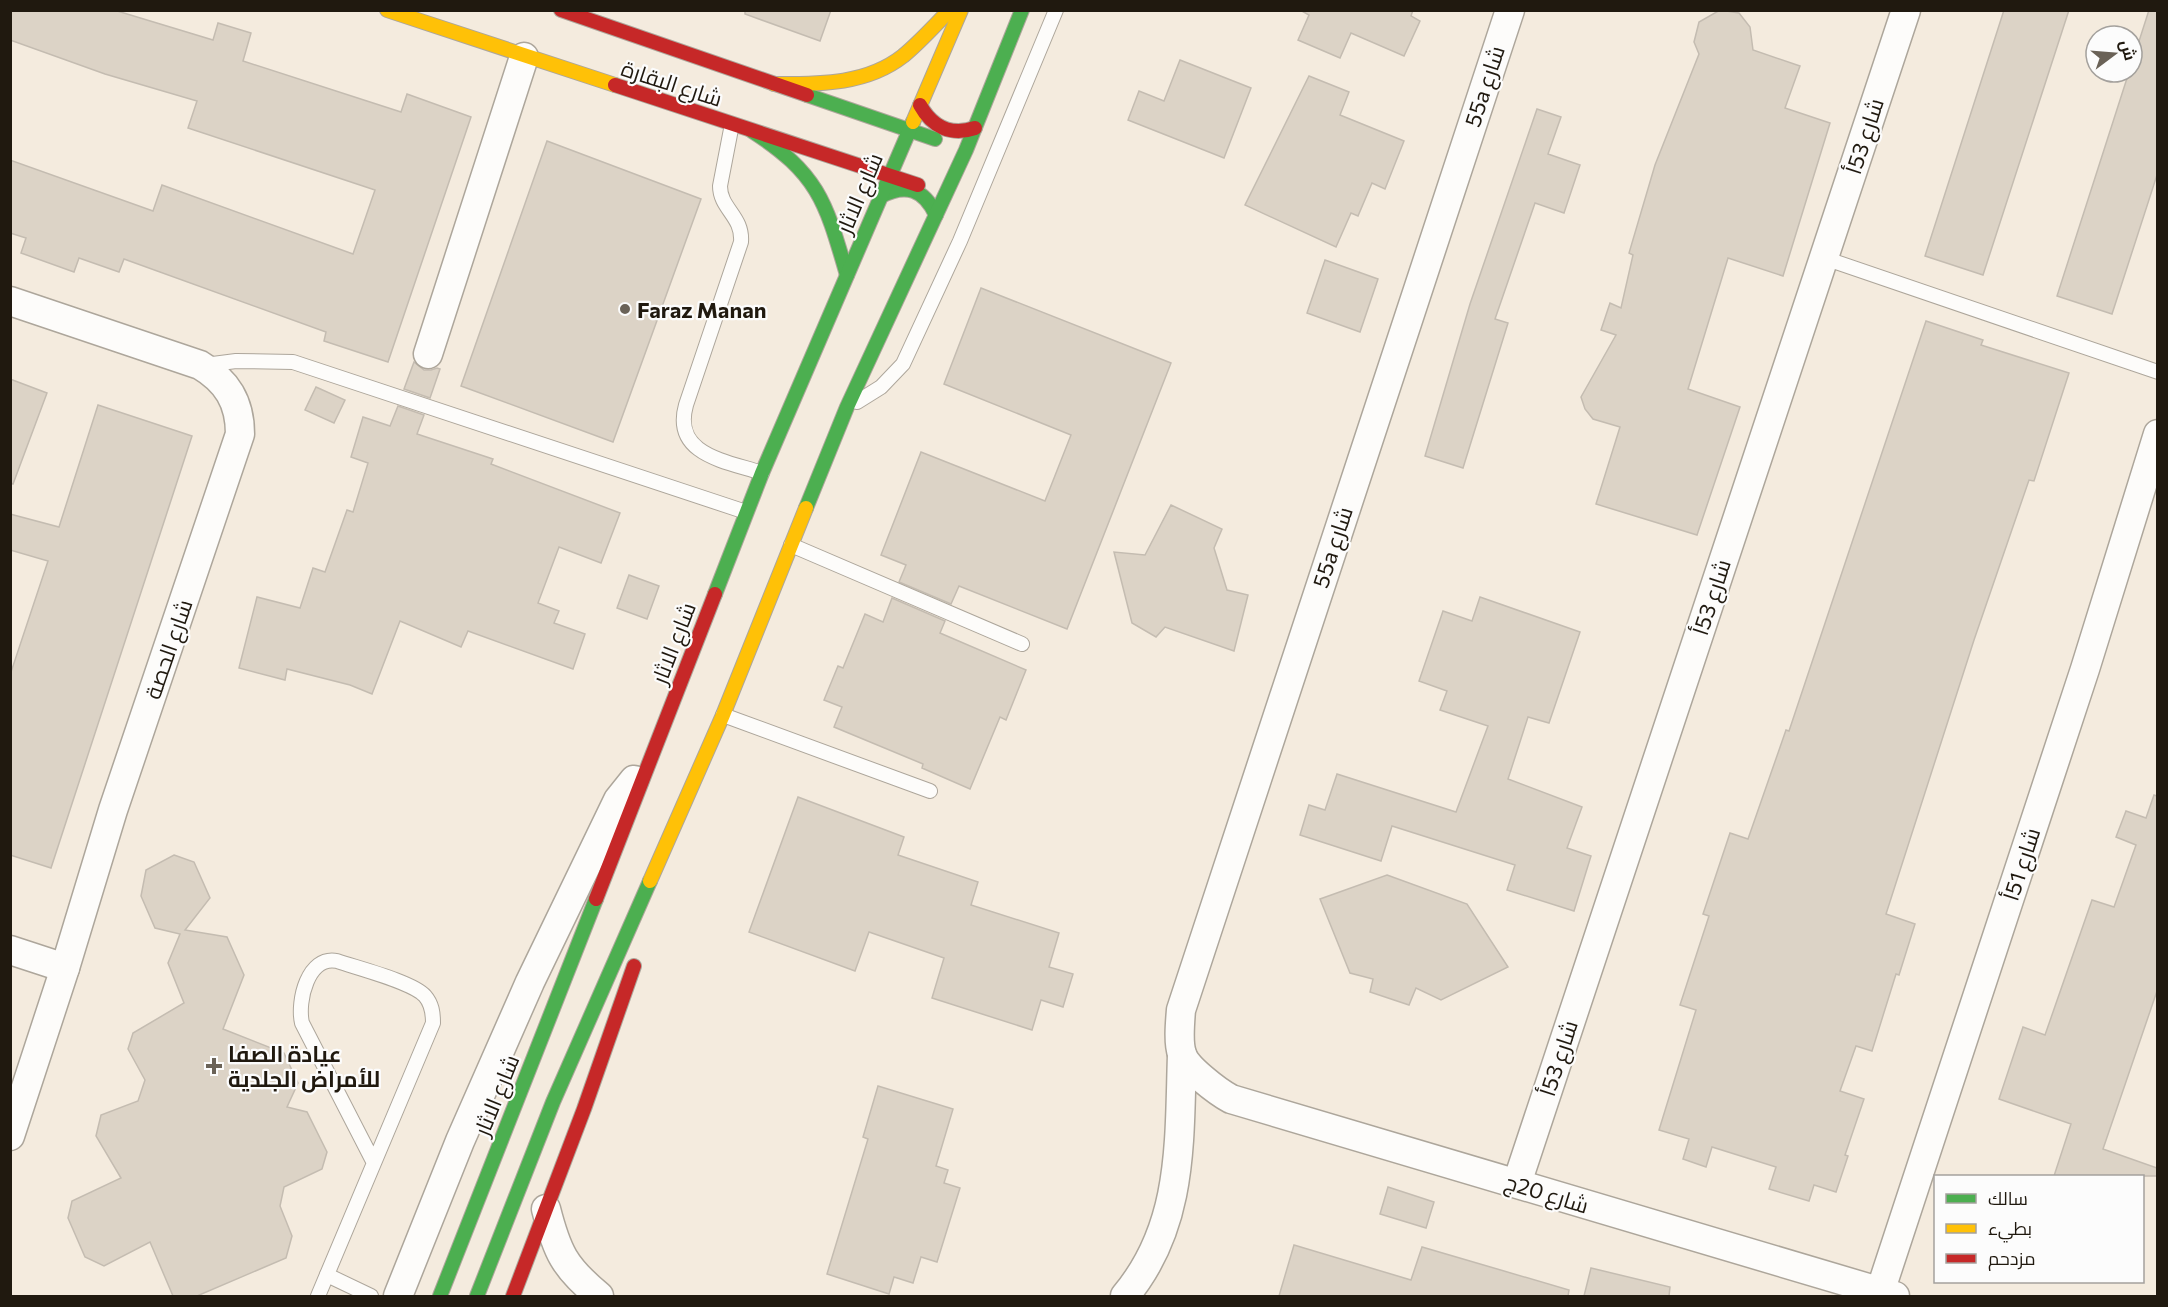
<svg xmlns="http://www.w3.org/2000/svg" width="2168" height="1307" viewBox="0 0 2168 1307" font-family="Commissioner,Cairo,sans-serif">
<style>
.building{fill:#dcd3c6;stroke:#c4bcb1;stroke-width:1.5}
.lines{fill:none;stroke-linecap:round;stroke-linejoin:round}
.lane-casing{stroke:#ada69b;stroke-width:16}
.street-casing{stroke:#ada69b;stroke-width:31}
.fast-casing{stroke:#ada69b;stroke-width:16}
.slow-casing{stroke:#ada69b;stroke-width:16}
.jam-casing{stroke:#ada69b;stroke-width:16}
.lane{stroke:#fdfcfa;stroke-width:14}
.street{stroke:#fdfcfa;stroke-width:28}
.fast{stroke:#4caf50;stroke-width:14}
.slow{stroke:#ffc107;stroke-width:14}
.jam{stroke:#c62828;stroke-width:14}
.poi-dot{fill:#6a6257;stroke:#fcfcfc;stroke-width:2}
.labels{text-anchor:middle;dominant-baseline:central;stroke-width:4.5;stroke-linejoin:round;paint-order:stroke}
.street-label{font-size:22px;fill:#20190f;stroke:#fcfcfc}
.poi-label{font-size:22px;font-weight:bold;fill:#20190f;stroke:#fcfcfc;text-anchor:start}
</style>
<rect width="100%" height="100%" fill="#f4ebde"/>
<g class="building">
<path d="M 10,10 L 114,10 L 213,40 L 218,23 L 251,33 L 243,61 L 401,112 L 407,94 L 471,117 L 388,362 L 324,341 L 326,332 L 124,259 L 119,272 L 79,258 L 74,272 L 21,253 L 26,238 L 10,233 L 10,160 L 153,211 L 162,185 L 353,254 L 375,190 L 188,128 L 197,101 L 105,74 L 10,40 Z"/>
<path d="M 745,10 L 831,10 L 820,41 L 745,14 Z"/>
<path d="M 1300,10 L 1413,10 L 1411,16 L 1420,21 L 1404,56 L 1351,33 L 1340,58 L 1298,40 L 1309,15 Z"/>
<path d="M 1720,10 L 1739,13 L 1750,27 L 1753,50 L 1800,66 L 1785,108 L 1830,123 L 1783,276 L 1728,258 L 1688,389 L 1740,407 L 1697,535 L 1596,504 L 1620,427 L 1593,419 L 1585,409 L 1581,397 L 1616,335 L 1601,330 L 1610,303 L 1621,308 L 1633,255 L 1629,253 L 1655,165 L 1699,54 L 1694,42 L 1699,22 Z"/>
<path d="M 2004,10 L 2069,10 L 1983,275 L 1925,256 Z"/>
<path d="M 2149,10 L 2157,10 L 2157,175 L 2112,314 L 2057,296 L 2129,72 L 2132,72 L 2132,63 Z"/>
<path d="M 1180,60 L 1251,88 L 1224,158 L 1128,120 L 1139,91 L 1164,101 Z"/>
<path d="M 1309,76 L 1349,92 L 1340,115 L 1404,141 L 1385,189 L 1372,183 L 1358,216 L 1351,213 L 1336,247 L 1245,205 Z"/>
<path d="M 1537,109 L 1561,117 L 1548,154 L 1580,165 L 1564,213 L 1535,203 L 1495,319 L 1508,323 L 1463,468 L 1425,456 L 1470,304 Z"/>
<path d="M 547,141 L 701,199 L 613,442 L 461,386 Z"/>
<path d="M 1325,260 L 1378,279 L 1360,332 L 1307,313 Z"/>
<path d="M 981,288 L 1171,363 L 1067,629 L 959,586 L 951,604 L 899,582 L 906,565 L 881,555 L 921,452 L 1045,501 L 1071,435 L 944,384 Z"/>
<path d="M 1926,321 L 1983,340 L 1981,345 L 2069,373 L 2034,481 L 2029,480 L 1974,640 L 1886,914 L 1915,924 L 1899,975 L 1896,974 L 1872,1051 L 1856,1046 L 1840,1091 L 1864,1099 L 1845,1155 L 1848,1156 L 1836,1192 L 1814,1185 L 1809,1201 L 1769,1189 L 1776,1167 L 1712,1147 L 1706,1167 L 1683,1159 L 1689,1139 L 1659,1130 L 1696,1010 L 1680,1005 L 1709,916 L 1703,914 L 1730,833 L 1748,839 L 1786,730 L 1789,731 Z"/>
<path d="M 414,362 L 424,370 L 431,370 L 437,368 L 440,369 L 430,398 L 404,389 Z"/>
<path d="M 10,379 L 47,393 L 13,484 L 10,483 Z"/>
<path d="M 316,387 L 345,400 L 334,423 L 305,410 Z"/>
<path d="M 98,405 L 192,436 L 51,868 L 10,855 L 10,675 L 48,561 L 10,550 L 10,514 L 59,527 Z"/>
<path d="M 398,406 L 424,415 L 417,434 L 493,459 L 491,464 L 620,513 L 601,563 L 559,547 L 538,603 L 559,611 L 554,623 L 585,634 L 573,669 L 468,631 L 461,647 L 400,621 L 372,694 L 350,685 L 287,669 L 285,680 L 239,668 L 257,597 L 300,608 L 313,568 L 325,572 L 347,510 L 353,512 L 368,463 L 351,457 L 363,417 L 390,426 Z"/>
<path d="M 1171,505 L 1222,529 L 1214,548 L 1227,590 L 1248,595 L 1234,651 L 1165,627 L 1156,637 L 1132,623 L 1114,552 L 1145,555 Z"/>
<path d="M 629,575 L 659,586 L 647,619 L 617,608 Z"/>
<path d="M 1480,597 L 1580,632 L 1549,723 L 1528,717 L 1508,779 L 1582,807 L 1567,848 L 1591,856 L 1574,911 L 1507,890 L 1515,865 L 1392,826 L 1381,861 L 1300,835 L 1309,805 L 1325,810 L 1337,774 L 1456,812 L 1488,726 L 1440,710 L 1447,691 L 1419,681 L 1443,611 L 1472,621 Z"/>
<path d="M 892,598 L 945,621 L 940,633 L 1026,670 L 1006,720 L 1000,717 L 970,789 L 922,768 L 923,764 L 834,727 L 842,707 L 824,700 L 838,666 L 843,668 L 865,614 L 883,622 Z"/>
<path d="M 2154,795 L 2157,796 L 2157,991 L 2103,1149 L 2157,1168 L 2157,1176 L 2054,1176 L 2071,1124 L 1999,1099 L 2023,1027 L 2045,1035 L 2092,900 L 2114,907 L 2136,845 L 2116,837 L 2126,811 L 2146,818 Z"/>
<path d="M 798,797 L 904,837 L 898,855 L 978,882 L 971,905 L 1059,933 L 1049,967 L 1073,974 L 1063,1007 L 1041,1000 L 1032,1030 L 932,998 L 944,958 L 869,932 L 855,971 L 749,932 Z"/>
<path d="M 174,855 L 194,862 L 210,898 L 185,930 L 227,937 L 244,975 L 223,1029 L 284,1053 L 298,1083 L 287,1107 L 307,1112 L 327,1152 L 322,1169 L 284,1187 L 280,1206 L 292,1236 L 286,1258 L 197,1296 L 173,1296 L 150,1242 L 104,1266 L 85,1257 L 68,1218 L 72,1201 L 121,1178 L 96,1136 L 101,1115 L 138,1101 L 145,1080 L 128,1049 L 133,1033 L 184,1003 L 168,963 L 180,934 L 155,928 L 141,896 L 146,870 Z"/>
<path d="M 1387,875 L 1467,904 L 1508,967 L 1441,1000 L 1416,988 L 1409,1005 L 1370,992 L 1373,979 L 1350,973 L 1320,899 Z"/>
<path d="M 878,1086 L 953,1109 L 936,1166 L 948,1170 L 944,1183 L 960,1188 L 937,1262 L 921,1257 L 913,1283 L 894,1277 L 889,1294 L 827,1274 L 868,1139 L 863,1137 Z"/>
<path d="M 1388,1187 L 1434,1202 L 1426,1228 L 1380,1214 Z"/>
<path d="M 1294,1245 L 1411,1280 L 1422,1247 L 1569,1290 L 1568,1296 L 1279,1296 Z"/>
<path d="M 1591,1268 L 1670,1287 L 1669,1296 L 1584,1296 Z"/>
</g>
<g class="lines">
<defs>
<g id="lane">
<path d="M 732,124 L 720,186 C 720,209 743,216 741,242 L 686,405 C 672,455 726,461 762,473"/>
<path d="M 1824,258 L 2158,372"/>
<path d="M 205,365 L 236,361 L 293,362 L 746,512"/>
<path d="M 857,402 L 881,387 L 903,364 L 960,241 L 1056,10"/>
<path d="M 791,545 L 1022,644"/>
<path d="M 723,715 L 930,791"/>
<path d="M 327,1275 L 371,1296"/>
<path d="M 318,1296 L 433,1023 C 433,1013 432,1004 425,996 C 413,982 357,968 337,961 C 308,955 297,1001 302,1023 L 374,1163"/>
</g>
<g id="street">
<path d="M 1510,10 L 1181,1010 C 1180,1022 1178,1043 1182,1054 C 1186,1068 1218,1092 1231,1099 L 1895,1296"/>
<path d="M 10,301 L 200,365 C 227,381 240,402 240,434 L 113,810 L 65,968 L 10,1136"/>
<path d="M 428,354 L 524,57"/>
<path d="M 10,950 L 65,968"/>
<path d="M 1517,1183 L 1906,10"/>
<path d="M 546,1209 C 557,1252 564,1267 599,1296"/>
<path d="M 1880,1292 L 2085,669 L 2158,434"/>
<path d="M 398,1296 L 460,1141 L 530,982 L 618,800 L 634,780"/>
<path d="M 1125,1296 C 1184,1225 1179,1142 1182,1055"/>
</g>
<g id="fast">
<path d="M 807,95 L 935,139"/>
<path d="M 752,131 C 819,174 826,203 847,275"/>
<path d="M 881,196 C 906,183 924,189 936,215"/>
<path d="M 806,508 L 847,407 L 966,150 L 1022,10"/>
<path d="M 715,594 L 762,473 L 913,122"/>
<path d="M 440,1296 L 596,899"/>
<path d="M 477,1296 L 553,1102 L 650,881"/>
</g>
<g id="slow">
<path d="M 387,10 L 615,85"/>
<path d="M 774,84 C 819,84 866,85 903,56 C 920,42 935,25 950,10"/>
<path d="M 913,122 L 961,10"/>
<path d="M 650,881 L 723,715 L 806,508"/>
</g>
<g id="jam">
<path d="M 561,10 L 807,95"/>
<path d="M 615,85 L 918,185"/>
<path d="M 920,105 C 932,127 951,136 975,128"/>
<path d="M 596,899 L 715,594"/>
<path d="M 513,1296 L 584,1109 L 634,966"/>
</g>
</defs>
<use href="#lane" class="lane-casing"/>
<use href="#street" class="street-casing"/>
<use href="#fast" class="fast-casing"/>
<use href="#slow" class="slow-casing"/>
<use href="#jam" class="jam-casing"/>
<use href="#lane" class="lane"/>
<use href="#street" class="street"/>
<use href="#fast" class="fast"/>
<use href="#slow" class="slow"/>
<use href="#jam" class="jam"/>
</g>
<g class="poi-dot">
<circle cx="625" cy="309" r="6"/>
<path d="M211 1057h6v6h6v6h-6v6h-6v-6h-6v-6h6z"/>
</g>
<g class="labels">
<g class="street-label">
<text transform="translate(672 83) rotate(18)">شارع البقارة</text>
<text transform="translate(1484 86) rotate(-72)">55a شارع</text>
<text transform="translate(1864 136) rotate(-72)">شارع 53أ</text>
<text transform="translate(859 193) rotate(-67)">شارع الاثار</text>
<text transform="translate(1332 547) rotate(-72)">55a شارع</text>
<text transform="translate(1711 597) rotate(-72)">شارع 53أ</text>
<text transform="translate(673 643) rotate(-69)">شارع الاثار</text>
<text transform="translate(168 649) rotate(-71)">شارع الحصة</text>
<text transform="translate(2021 864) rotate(-72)">شارع 51أ</text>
<text transform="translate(1558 1058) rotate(-72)">شارع 53أ</text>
<text transform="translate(496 1095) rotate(-68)">شارع الاثار</text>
<text transform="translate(1547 1193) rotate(17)">شارع 20ج</text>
</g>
<g class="poi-label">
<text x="637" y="309">Faraz Manan</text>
<text x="228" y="1053">عيادة الصفا<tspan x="228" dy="25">للأمراض الجلدية</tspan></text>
</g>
</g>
<rect width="2168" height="1307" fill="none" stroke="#20190f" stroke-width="24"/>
<rect x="1934" y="1175" width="210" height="108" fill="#fcfcfc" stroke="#a4a19d" stroke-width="1.5"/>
<rect x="1946" y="1194" width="30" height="9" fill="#4caf50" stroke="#a4a19d" stroke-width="1.5"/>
<text x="1988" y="1205" font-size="18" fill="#20190f">سالك</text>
<rect x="1946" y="1224" width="30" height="9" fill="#ffc107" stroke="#a4a19d" stroke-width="1.5"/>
<text x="1988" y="1235" font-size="18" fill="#20190f">بطيء</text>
<rect x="1946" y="1254" width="30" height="9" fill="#c62828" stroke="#a4a19d" stroke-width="1.5"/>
<text x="1988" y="1265" font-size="18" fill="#20190f">مزدحم</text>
<g transform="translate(2114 54) rotate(74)"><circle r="28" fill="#fcfcfc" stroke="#a4a19d" stroke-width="1.5"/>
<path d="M0-4.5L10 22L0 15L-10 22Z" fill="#6a6257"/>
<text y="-9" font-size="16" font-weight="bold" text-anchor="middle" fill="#20190f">ش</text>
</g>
</svg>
